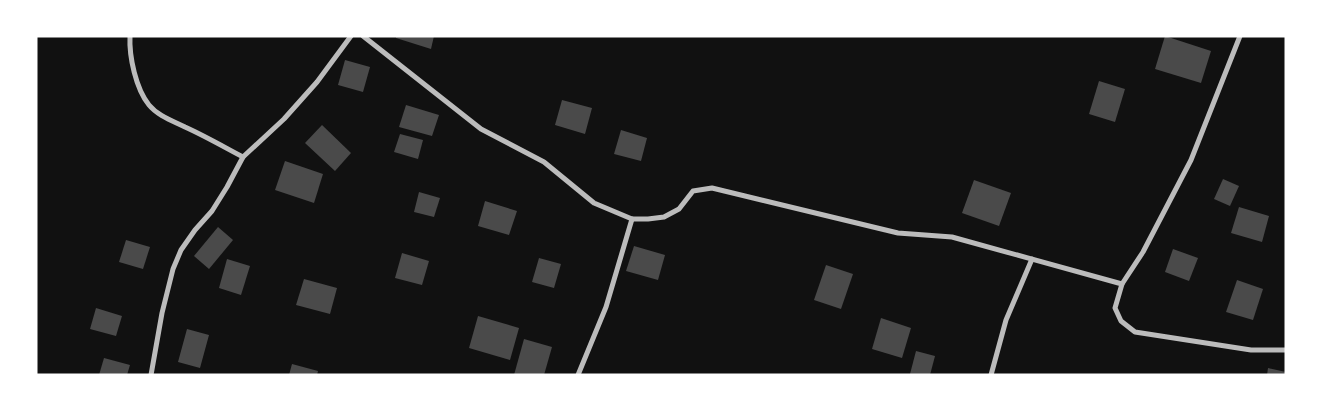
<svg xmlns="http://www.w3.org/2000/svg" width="1322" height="411" viewBox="0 0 1322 411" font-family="Commissioner,sans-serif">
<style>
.building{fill:#4a4a4a}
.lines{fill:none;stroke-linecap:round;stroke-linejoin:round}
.minor{stroke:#bcbcbc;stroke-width:5}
</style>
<rect width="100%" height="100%" fill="#111"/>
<g class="building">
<path d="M 396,36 L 434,36 L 431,49 L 396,38 Z"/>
<path d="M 1165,36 L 1211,51 L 1201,83 L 1155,69 Z"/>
<path d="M 345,60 L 370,67 L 363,92 L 338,85 Z"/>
<path d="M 1099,81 L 1125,89 L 1115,122 L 1089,114 Z"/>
<path d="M 562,100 L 592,108 L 585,134 L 555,125 Z"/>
<path d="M 406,105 L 439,115 L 432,136 L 399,127 Z"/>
<path d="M 322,125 L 351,153 L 335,171 L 305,143 Z"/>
<path d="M 621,130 L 647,138 L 641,161 L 614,154 Z"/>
<path d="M 400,134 L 423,140 L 418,159 L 394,152 Z"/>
<path d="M 285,161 L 323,174 L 314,203 L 275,190 Z"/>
<path d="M 1223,179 L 1239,186 L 1230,206 L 1214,199 Z"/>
<path d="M 974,180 L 1011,193 L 999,226 L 962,213 Z"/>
<path d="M 419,192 L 440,198 L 434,217 L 414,212 Z"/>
<path d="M 485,201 L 517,211 L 509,235 L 478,226 Z"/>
<path d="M 1239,207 L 1269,216 L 1262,242 L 1231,233 Z"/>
<path d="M 218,227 L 233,240 L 209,269 L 194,256 Z"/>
<path d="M 126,240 L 150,247 L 143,269 L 119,262 Z"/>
<path d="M 634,246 L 665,255 L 658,280 L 626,271 Z"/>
<path d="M 1173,249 L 1198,258 L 1189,281 L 1165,272 Z"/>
<path d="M 402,253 L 429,261 L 422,285 L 395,278 Z"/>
<path d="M 539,258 L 561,264 L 554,288 L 532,282 Z"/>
<path d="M 227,259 L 250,266 L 241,295 L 219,288 Z"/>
<path d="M 826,265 L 853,274 L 841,309 L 814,300 Z"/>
<path d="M 304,279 L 337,288 L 330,314 L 296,305 Z"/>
<path d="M 1237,280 L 1263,289 L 1253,320 L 1226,312 Z"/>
<path d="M 96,308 L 122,316 L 116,336 L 90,329 Z"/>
<path d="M 478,316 L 519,328 L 510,360 L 469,348 Z"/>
<path d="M 881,318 L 911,328 L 902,358 L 872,349 Z"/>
<path d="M 187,329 L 209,335 L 200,368 L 178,362 Z"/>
<path d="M 524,339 L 552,347 L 544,375 L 514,375 Z"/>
<path d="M 916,351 L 935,356 L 930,375 L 910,374 Z"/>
<path d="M 104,358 L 130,365 L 127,375 L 99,375 Z"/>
<path d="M 292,364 L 318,371 L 317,375 L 289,375 Z"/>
<path d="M 1268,368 L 1286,372 L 1286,375 L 1267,375 Z"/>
</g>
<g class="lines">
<g class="minor">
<path d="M 130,36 C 129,57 136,89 149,105 C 158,116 173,121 185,127 C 205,136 224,147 243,157"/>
<path d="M 363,36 L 481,129 L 544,162 L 594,203 L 632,219 L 648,219 L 664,217 L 679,209 L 693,191 L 712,188 L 898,233 L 952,237 L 1122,284 L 1115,308 L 1121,321 L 1135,332 L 1251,350 L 1286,350"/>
<path d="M 1122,284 L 1143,252 L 1191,160 L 1240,36"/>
<path d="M 151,375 L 162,313 L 173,269 L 181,250 L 195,230 L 212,211 L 227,187 L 243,157 L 284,119 L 317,82 L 351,36"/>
<path d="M 578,375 L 606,307 L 632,219"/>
<path d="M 991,375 L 1006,320 L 1032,259"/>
</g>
</g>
<rect width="1322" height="411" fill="none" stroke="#ffffff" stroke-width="75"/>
</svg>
